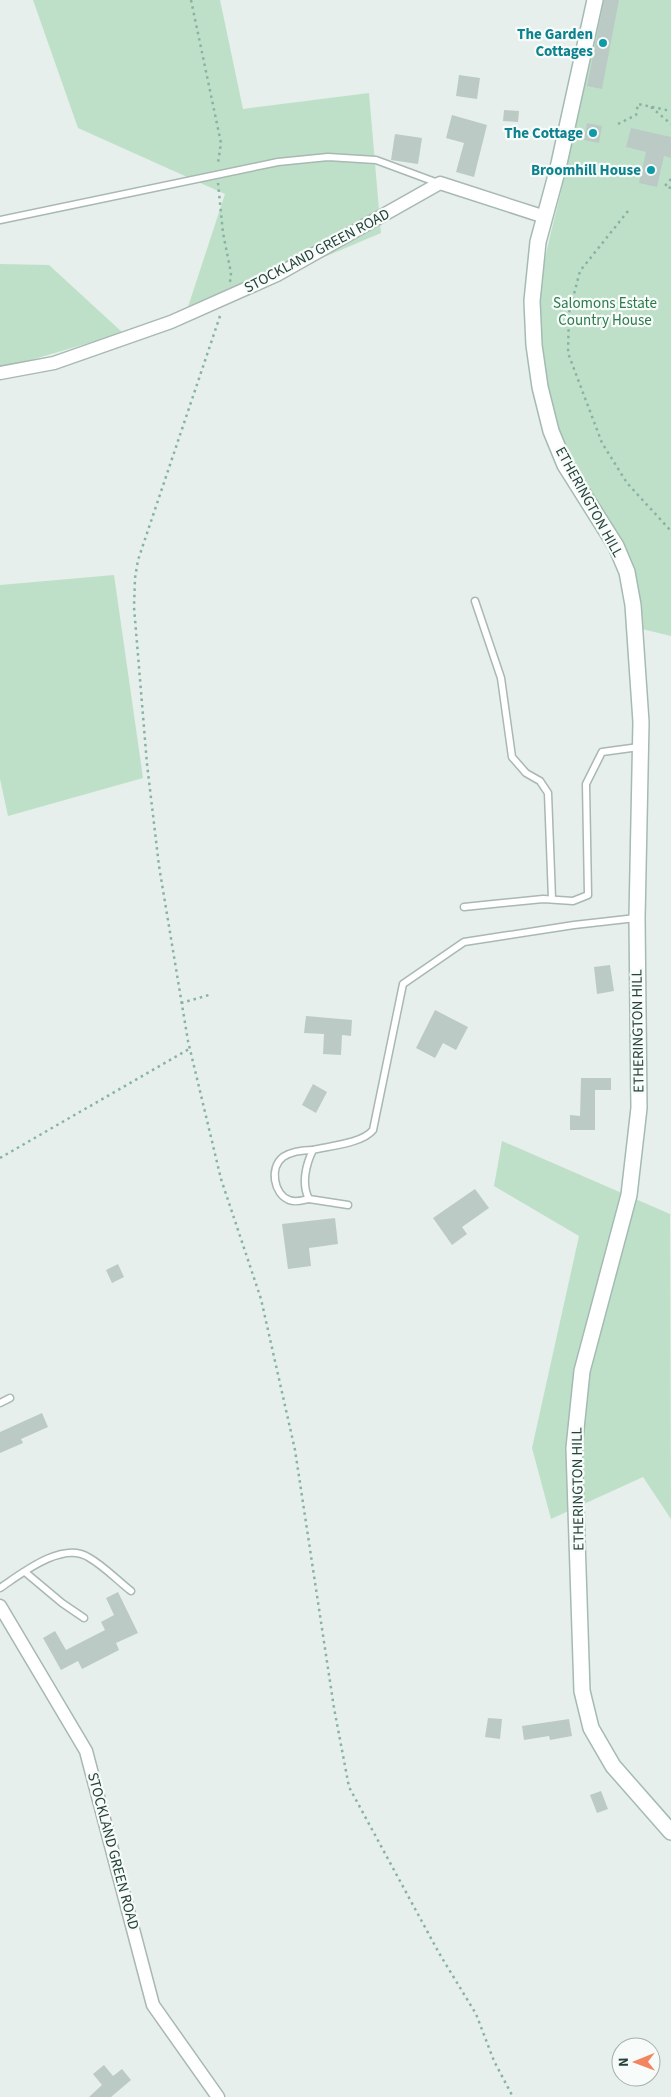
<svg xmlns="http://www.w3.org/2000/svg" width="671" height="2097" viewBox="0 0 671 2097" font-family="'Source Sans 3',sans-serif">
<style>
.green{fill:#bfe0c8}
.building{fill:#bbcac4}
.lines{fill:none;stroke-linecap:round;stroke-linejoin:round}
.lane-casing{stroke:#a8b8b2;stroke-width:9}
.street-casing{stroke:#a8b8b2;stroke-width:15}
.secondary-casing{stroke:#a4bbb3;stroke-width:18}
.path{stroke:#86b3a5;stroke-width:2.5;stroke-dasharray:2.5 4;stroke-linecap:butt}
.lane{stroke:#fff;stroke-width:6}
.street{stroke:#fff;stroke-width:12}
.secondary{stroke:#fff;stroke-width:15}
.culture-dot{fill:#0f9aa8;stroke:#f7fbf9;stroke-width:2}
.labels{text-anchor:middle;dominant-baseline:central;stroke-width:4.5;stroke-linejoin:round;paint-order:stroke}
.culture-label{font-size:15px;font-weight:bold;fill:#0d838f;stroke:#f7fbf9;text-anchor:end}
.street-label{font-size:15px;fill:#24423a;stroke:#f7fbf9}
.park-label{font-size:15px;fill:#2d7a4b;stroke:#f7fbf9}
</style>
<rect width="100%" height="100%" fill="#e6efeb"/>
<g class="green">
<path d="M 33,0 L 220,0 L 243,109 L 369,93 L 381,233 L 185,316 L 225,194 L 78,128 Z"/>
<path d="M 601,0 L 671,0 L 671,636 L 642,629 C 639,604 637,578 628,555 C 613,516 580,483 564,444 C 549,407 535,328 540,288 C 545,249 557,212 565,174 C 577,116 588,58 601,0 Z"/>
<path d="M 0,264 L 49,265 L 123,333 L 0,369 Z"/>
<path d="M 114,575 L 143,778 L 8,816 L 0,779 L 0,585 Z"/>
<path d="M 502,1141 L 670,1214 L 671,1519 L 643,1477 L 551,1519 L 532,1448 L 579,1236 L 494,1186 Z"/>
</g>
<g class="building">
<path d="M 604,0 L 619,0 L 602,89 L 587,86 Z"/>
<path d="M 459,75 L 480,78 L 477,99 L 456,96 Z"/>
<path d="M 504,110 L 519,111 L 518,122 L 503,121 Z"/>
<path d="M 452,115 L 487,125 L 474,177 L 456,172 L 464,143 L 446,138 Z"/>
<path d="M 587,123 L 602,126 L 599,143 L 584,140 Z"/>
<path d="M 631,128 L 671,137 L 671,158 L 664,156 L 657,187 L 639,183 L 646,152 L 626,147 Z"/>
<path d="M 395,134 L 422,138 L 418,164 L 391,160 Z"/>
<path d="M 610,965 L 614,991 L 597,994 L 594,967 Z"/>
<path d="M 435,1010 L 468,1027 L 456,1050 L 443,1043 L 435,1058 L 416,1048 Z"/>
<path d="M 306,1016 L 352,1020 L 351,1036 L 342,1035 L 341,1055 L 323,1054 L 324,1034 L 304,1033 Z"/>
<path d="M 581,1078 L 611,1078 L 611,1090 L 595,1090 L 595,1130 L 570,1130 L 570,1115 L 580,1116 Z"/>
<path d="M 313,1084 L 327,1092 L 316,1113 L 302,1105 Z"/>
<path d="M 475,1189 L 489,1208 L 462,1227 L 467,1234 L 452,1245 L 433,1218 Z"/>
<path d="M 335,1218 L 338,1244 L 309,1248 L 311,1266 L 288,1269 L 282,1224 Z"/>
<path d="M 118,1264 L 124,1277 L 112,1283 L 106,1270 Z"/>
<path d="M 42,1413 L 48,1427 L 21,1439 L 23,1443 L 0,1453 L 0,1432 Z"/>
<path d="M 118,1592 L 138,1633 L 116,1643 L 119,1650 L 82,1669 L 78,1661 L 61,1670 L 43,1638 L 55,1631 L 66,1650 L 105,1630 L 101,1622 L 114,1615 L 106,1598 Z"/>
<path d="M 488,1718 L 502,1719 L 500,1739 L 485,1737 Z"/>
<path d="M 569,1719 L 572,1736 L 550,1740 L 549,1736 L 524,1740 L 522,1726 Z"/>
<path d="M 601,1791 L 608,1809 L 597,1813 L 590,1795 Z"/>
<path d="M 104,2065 L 113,2076 L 122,2069 L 131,2080 L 111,2097 L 89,2097 L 102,2085 L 93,2074 Z"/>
</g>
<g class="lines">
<defs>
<g id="lane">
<path d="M 0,220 L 278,162 L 328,157 L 376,160 L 438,183"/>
<path d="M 475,601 L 501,678 L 512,757 L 526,773 L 540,781 L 548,793 L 552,899"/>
<path d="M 464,907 L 543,899 L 573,901 L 588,895 L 586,784 L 602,752 L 639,747"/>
<path d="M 309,1199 C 303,1200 296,1203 289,1200 C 274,1194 269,1168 283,1157 C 292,1151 302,1150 313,1150"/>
<path d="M 348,1205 L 309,1199 C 301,1184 306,1164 313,1150 C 330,1146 363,1143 373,1130 L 403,984 L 464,942 L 574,925 L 636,918"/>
<path d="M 0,1403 L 10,1398"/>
<path d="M 25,1572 L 62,1603 L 84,1618"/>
<path d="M 0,1588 C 21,1574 62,1541 88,1557 C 104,1566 117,1580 131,1591"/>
</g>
<g id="street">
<path d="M 0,373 L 54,363 L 171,322 L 277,275 L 440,183 L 545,217"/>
<path d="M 0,1606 L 86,1751 L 153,2005 L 218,2097"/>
</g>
<path id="secondary" d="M 595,0 L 558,168 L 538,242 L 532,301 L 534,345 L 540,387 L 551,431 L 565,465 L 616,546 L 627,572 L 633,605 L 641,722 L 637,918 L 639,1108 L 629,1195 L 582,1371 L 574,1448 L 582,1691 L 591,1728 L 613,1766 L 671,1832"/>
</defs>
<use href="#lane" class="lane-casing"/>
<use href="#street" class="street-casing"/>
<use href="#secondary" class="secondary-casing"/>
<g class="path">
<path d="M 191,0 L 221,143 L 218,163"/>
<path d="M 651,107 L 671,124"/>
<path d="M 618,124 L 636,115 L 638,104 L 671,111"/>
<path d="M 671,179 L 665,186 L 671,188"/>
<path d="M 218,183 L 223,233 L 231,273 L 230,282"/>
<path d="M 628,211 L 580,271 L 569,313 L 568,353 L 602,443 L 627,483 L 671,531"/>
<path d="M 220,316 L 138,560 L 135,578 L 134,607 L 147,764 L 159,866 L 188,1041 L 221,1179 L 261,1299 L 295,1450 L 334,1708 L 349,1787 L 439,1953 L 476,2014 L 494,2061 L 513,2097"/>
<path d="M 181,1003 L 209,995"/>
<path d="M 0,1158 L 189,1049"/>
</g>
<use href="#lane" class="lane"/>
<use href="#street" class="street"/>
<use href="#secondary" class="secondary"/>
</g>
<g class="culture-dot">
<circle cx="603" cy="43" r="5"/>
<circle cx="593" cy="133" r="5"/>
<circle cx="651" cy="170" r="5"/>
</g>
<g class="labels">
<g class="culture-label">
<text x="593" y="34">The Garden<tspan x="593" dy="17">Cottages</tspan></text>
<text x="583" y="133">The Cottage</text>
<text x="641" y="170">Broomhill House</text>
</g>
<g class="street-label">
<text transform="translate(317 251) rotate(-28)">STOCKLAND GREEN ROAD</text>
<text transform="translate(589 502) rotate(61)">ETHERINGTON HILL</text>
<text transform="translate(638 1031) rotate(-91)">ETHERINGTON HILL</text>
<text transform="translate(578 1489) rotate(-91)">ETHERINGTON HILL</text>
<text transform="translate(113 1851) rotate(75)">STOCKLAND GREEN ROAD</text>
</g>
<g class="park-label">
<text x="605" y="303">Salomons Estate<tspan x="605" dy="17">Country House</tspan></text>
</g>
</g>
<g transform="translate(636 2062) rotate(269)"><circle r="24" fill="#f7fbf9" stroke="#a3b1ad"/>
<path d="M0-4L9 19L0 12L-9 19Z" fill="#f4845f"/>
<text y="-8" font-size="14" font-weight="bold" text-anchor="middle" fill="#24423a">N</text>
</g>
</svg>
